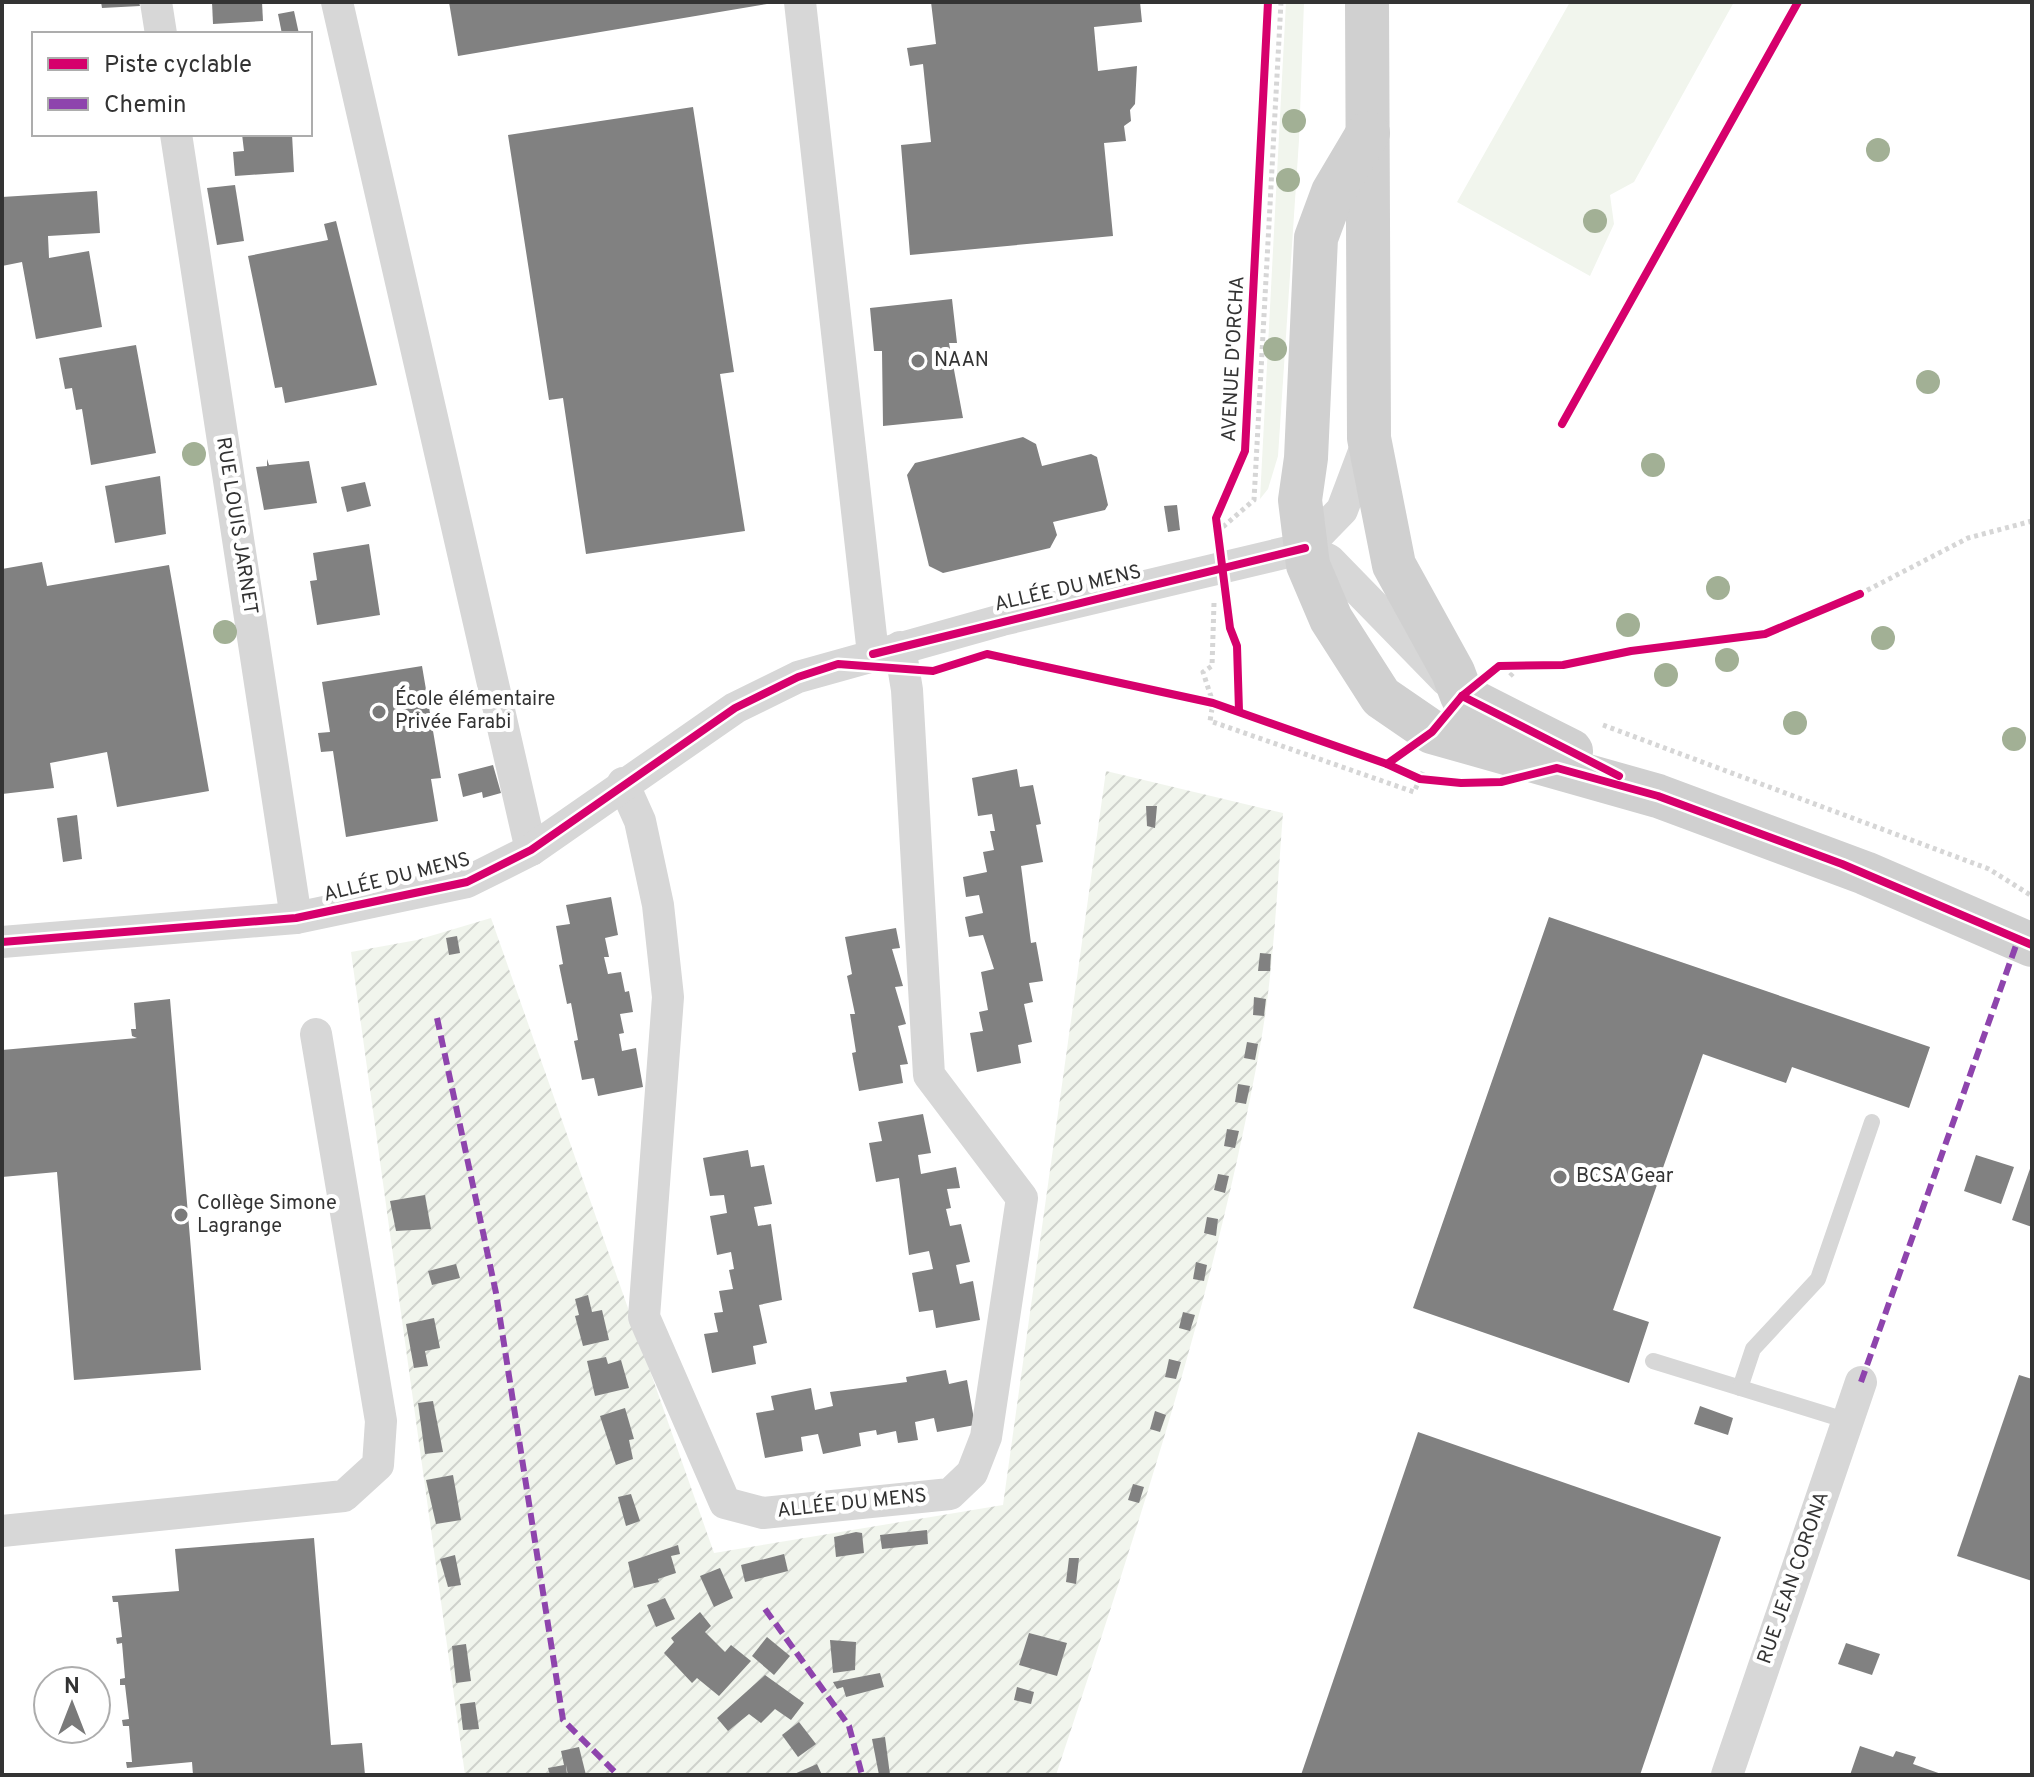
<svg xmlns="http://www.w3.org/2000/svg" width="2034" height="1777" viewBox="0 0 2034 1777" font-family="Overpass,sans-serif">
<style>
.grass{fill:#f1f5ed}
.garden{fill:url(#garden-furrows)}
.building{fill:#818181}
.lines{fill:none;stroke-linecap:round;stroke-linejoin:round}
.path{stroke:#d6d6d6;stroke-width:5;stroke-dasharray:4 4;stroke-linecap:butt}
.lane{stroke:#d7d7d7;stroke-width:16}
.street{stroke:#d7d7d7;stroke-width:32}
.secondary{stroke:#d0d0d0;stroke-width:44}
.quiet{stroke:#8e44ad;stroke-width:6;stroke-dasharray:12 6;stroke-linecap:butt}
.cycleway-casing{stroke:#fff;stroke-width:13}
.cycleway{stroke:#d6006c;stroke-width:8}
.tree{fill:#a2b095}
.poi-dot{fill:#7a7a7a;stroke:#fff;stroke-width:3}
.labels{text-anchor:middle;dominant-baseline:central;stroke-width:8;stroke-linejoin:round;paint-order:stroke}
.street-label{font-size:20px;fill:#333;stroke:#fff}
.poi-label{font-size:20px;fill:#333;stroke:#fff;text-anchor:start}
</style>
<defs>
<pattern id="garden-furrows" width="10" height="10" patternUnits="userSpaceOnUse" patternTransform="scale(2)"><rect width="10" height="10" fill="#f1f5ed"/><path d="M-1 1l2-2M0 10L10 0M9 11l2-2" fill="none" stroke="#cfd2cc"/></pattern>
</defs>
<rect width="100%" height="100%" fill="#fff"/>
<g class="grass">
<path d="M 1286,2 L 1304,2 L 1299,140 L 1278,456 L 1268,489 L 1260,499 Z"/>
<path d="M 1570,2 L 1734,2 L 1634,182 L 1610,195 L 1614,224 L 1590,276 L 1457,202 Z"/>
</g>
<path class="garden" d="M 1106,771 L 1283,813 C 1277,889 1274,966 1261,1041 C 1216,1293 1136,1533 1056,1775 L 465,1775 L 351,952 L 417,940 L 491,918 L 714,1553 L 1003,1505 Z"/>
<g class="building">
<path d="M 101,2 L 139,2 L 140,6 L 102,8 Z"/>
<path d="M 212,2 L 262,2 L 263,21 L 213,24 Z"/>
<path d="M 449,2 L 767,2 L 767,4 L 458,56 Z"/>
<path d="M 931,2 L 1140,2 L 1142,22 L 1094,27 L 1098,71 L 1137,66 L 1135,104 L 1130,110 L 1131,121 L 1124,126 L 1126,141 L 1104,143 L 1113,236 L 910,255 L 901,145 L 931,142 L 923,64 L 910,66 L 907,48 L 936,44 Z"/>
<path d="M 294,11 L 299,34 L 282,34 L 278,14 Z"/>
<path d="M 693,107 L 734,372 L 720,374 L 745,531 L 586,554 L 563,398 L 549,400 L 508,135 Z"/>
<path d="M 242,134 L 292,134 L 294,172 L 235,176 L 233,152 L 244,151 Z"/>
<path d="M 235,185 L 244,241 L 217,245 L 207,188 Z"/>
<path d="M 97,191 L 100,233 L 48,236 L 49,258 L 89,251 L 102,327 L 36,339 L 22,262 L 2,266 L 2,197 Z"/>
<path d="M 336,221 L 377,385 L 285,403 L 282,387 L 275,388 L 248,256 L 328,240 L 324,224 Z"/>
<path d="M 952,299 L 957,343 L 949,343 L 963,418 L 883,426 L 882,351 L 874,351 L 870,308 Z"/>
<path d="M 136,345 L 156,453 L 91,465 L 82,409 L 76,410 L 72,388 L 65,389 L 59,358 Z"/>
<path d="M 1023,437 L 1036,444 L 1042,466 L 1091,454 L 1097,457 L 1108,505 L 1105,510 L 1053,522 L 1057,535 L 1050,548 L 943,573 L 929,566 L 907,475 L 915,463 Z"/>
<path d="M 267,459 L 269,465 L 309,461 L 317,503 L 264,510 L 256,467 L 267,466 Z"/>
<path d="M 160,476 L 166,534 L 115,543 L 105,486 Z"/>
<path d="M 365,482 L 371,506 L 347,512 L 341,487 Z"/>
<path d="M 1177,505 L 1180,530 L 1168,532 L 1164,506 Z"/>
<path d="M 369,544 L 380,615 L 317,625 L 310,581 L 317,580 L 313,553 Z"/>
<path d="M 42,562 L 47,586 L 169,565 L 209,791 L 117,807 L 107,752 L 50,763 L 54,788 L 2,794 L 2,569 Z"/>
<path d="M 422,666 L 441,778 L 431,779 L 438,821 L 346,837 L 333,751 L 321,752 L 318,733 L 330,732 L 322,682 Z"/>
<path d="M 493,765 L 501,793 L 483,798 L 482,792 L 463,797 L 458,774 Z"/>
<path d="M 1017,769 L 1020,787 L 1033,785 L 1041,824 L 1036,825 L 1043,862 L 1021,866 L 1031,943 L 1036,942 L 1043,981 L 1029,983 L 1033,1002 L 1024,1004 L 1032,1042 L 1018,1045 L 1021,1063 L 977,1072 L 970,1033 L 983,1031 L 979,1012 L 988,1010 L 981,972 L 994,969 L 983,935 L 969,937 L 965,917 L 983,913 L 979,895 L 966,897 L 963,877 L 987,872 L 983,852 L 994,850 L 990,831 L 995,831 L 992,814 L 978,816 L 972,778 Z"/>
<path d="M 1146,806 L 1157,806 L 1155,828 L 1147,826 Z"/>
<path d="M 77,815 L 82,859 L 63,862 L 57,818 Z"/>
<path d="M 611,897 L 618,935 L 605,938 L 609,957 L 604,957 L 608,974 L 621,972 L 625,992 L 629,991 L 633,1012 L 620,1014 L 624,1033 L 619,1034 L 622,1051 L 636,1048 L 643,1087 L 598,1096 L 594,1078 L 582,1080 L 574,1041 L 578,1040 L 571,1003 L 567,1004 L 559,965 L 563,964 L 556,926 L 570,924 L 566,905 Z"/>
<path d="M 1549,917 L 1930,1047 L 1909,1108 L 1792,1067 L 1786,1083 L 1703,1054 L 1613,1310 L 1649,1322 L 1629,1383 L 1413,1308 Z"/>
<path d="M 896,928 L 900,948 L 892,949 L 903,986 L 895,987 L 906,1024 L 898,1026 L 908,1064 L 900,1065 L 903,1083 L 859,1091 L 852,1053 L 856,1052 L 850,1014 L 855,1014 L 847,976 L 852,974 L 845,937 Z"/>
<path d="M 457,936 L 460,953 L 449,955 L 446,938 Z"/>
<path d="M 1260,953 L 1271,954 L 1270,971 L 1258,971 Z"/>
<path d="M 1254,997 L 1266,999 L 1264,1016 L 1253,1015 Z"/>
<path d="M 170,999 L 201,1370 L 74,1380 L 57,1172 L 2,1177 L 2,1050 L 137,1038 L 132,1036 L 131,1029 L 136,1029 L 134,1003 Z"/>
<path d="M 1247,1042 L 1258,1044 L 1255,1060 L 1244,1058 Z"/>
<path d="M 1238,1084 L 1250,1086 L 1246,1104 L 1235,1102 Z"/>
<path d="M 923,1114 L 931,1153 L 918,1155 L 921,1174 L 956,1167 L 960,1188 L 947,1189 L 951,1208 L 946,1209 L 950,1226 L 961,1224 L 970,1262 L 956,1265 L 960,1284 L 973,1281 L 980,1320 L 936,1328 L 933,1310 L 919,1312 L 912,1273 L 933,1269 L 929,1251 L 909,1255 L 899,1178 L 876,1182 L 869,1143 L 882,1141 L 878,1122 Z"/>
<path d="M 1227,1129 L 1239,1131 L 1235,1148 L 1224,1146 Z"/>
<path d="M 748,1150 L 751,1167 L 764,1165 L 772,1204 L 754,1207 L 758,1226 L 771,1224 L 782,1300 L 759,1305 L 767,1343 L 753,1346 L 756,1364 L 712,1373 L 704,1334 L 718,1332 L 714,1313 L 723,1312 L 719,1291 L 733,1289 L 729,1270 L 734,1269 L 731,1252 L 717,1255 L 710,1216 L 727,1213 L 724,1195 L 710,1196 L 703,1158 Z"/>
<path d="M 1976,1155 L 2014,1167 L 2001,1204 L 1964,1191 Z"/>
<path d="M 2032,1163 L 2032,1227 L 2012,1220 Z"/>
<path d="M 1218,1174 L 1229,1176 L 1225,1193 L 1214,1190 Z"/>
<path d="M 425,1195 L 431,1229 L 396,1231 L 390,1201 Z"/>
<path d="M 1207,1217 L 1218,1219 L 1216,1236 L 1204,1233 Z"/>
<path d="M 1196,1262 L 1207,1265 L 1204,1281 L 1193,1279 Z"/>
<path d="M 456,1264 L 460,1278 L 432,1285 L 428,1271 Z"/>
<path d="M 588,1295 L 592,1312 L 602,1310 L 609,1340 L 583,1346 L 575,1316 L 579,1315 L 575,1299 Z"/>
<path d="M 1183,1312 L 1195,1315 L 1190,1331 L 1179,1328 Z"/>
<path d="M 434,1318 L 440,1348 L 425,1351 L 428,1366 L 414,1368 L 406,1324 Z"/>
<path d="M 606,1357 L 608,1364 L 621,1360 L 629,1388 L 595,1396 L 587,1361 Z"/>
<path d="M 1169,1359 L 1181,1362 L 1176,1379 L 1165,1377 Z"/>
<path d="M 946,1370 L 949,1384 L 967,1380 L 975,1425 L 937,1432 L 934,1418 L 915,1422 L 918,1440 L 898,1443 L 896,1431 L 877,1435 L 876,1430 L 859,1433 L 861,1446 L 823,1454 L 818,1434 L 801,1437 L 803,1451 L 765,1458 L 756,1413 L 774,1410 L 771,1396 L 811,1388 L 815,1410 L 833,1406 L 830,1392 L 907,1382 L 906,1377 Z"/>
<path d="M 2019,1375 L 2032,1379 L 2032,1581 L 1957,1556 Z"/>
<path d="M 433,1401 L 443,1452 L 425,1454 L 418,1403 Z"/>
<path d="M 1700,1406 L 1733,1418 L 1728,1435 L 1694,1424 Z"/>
<path d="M 625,1408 L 634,1439 L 629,1440 L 633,1459 L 616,1465 L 600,1416 Z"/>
<path d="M 1155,1411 L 1166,1415 L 1160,1432 L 1150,1429 Z"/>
<path d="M 1418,1432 L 1721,1537 L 1640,1775 L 1301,1775 Z"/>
<path d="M 453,1475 L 461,1520 L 436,1524 L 426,1480 Z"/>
<path d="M 1133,1484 L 1144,1487 L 1139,1503 L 1128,1500 Z"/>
<path d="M 631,1494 L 640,1521 L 626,1526 L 618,1497 Z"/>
<path d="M 927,1530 L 928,1544 L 882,1549 L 880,1535 Z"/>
<path d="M 856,1532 L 862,1533 L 864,1553 L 836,1557 L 834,1537 Z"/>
<path d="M 314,1538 L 331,1745 L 362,1743 L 365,1775 L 193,1775 L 192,1762 L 127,1768 L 126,1762 L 132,1762 L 129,1726 L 123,1726 L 122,1720 L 129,1719 L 125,1685 L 120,1685 L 120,1679 L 125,1678 L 122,1643 L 117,1644 L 116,1638 L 122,1637 L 118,1602 L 113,1602 L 112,1596 L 179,1591 L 175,1549 Z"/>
<path d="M 678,1545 L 680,1554 L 671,1556 L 676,1573 L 658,1579 L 659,1582 L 634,1588 L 628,1562 Z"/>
<path d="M 784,1554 L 788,1571 L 745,1582 L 741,1565 Z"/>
<path d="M 455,1555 L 461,1585 L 448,1587 L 440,1559 Z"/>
<path d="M 1069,1558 L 1079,1558 L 1076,1584 L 1066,1582 Z"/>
<path d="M 720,1568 L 733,1598 L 714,1607 L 700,1576 Z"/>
<path d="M 665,1598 L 675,1619 L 656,1627 L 647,1605 Z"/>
<path d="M 700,1612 L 711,1626 L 705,1632 L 725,1652 L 731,1645 L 751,1661 L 719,1696 L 697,1678 L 692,1683 L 664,1653 L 674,1642 L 671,1638 Z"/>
<path d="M 1029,1633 L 1067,1643 L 1057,1676 L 1019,1665 Z"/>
<path d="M 767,1637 L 790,1656 L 774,1675 L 752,1656 Z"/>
<path d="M 830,1640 L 856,1642 L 855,1670 L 833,1673 Z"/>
<path d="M 1846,1643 L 1880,1654 L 1872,1675 L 1838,1664 Z"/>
<path d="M 466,1644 L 471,1681 L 456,1683 L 452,1646 Z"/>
<path d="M 880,1673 L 884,1687 L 846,1697 L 843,1687 L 837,1689 L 833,1682 Z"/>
<path d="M 765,1675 L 804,1703 L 791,1720 L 775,1709 L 761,1723 L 749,1714 L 728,1731 L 717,1718 Z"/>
<path d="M 1017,1687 L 1034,1692 L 1031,1704 L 1014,1700 Z"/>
<path d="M 475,1702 L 479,1729 L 463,1730 L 460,1704 Z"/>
<path d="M 799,1722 L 816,1744 L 798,1757 L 782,1735 Z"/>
<path d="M 885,1737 L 890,1775 L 879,1775 L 872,1739 Z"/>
<path d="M 1860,1746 L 1893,1757 L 1896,1751 L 1916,1757 L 1913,1764 L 1944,1775 L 1850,1775 Z"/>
<path d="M 579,1747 L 586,1775 L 568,1775 L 566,1765 L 567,1775 L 550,1775 L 548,1768 L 564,1765 L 561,1751 Z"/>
<path d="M 817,1764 L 822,1775 L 792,1775 Z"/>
</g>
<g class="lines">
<g class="path">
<path d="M 1217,532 L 1254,500 L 1281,2"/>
<path d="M 1860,594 L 1968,538 L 2032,521"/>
<path d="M 1214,603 L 1212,666 L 1203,672 L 1213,703 L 1210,721 L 1414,792 L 1423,772"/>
<path d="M 1510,676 L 1519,667"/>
<path d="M 1603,725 L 1989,869 L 2032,896"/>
</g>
<g class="lane">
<path d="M 1653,1361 L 1848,1421"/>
<path d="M 1740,1388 L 1753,1349 L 1818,1279 L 1872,1122"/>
</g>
<g class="street">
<path d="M 156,2 L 161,34"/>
<path d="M 337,2 L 531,850"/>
<path d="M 800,2 L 873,654"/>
<path d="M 176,134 L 296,918"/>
<path d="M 1305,548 L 1329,560 L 1446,680"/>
<path d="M 623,783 L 640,821 L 658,905 L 668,997 L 644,1317 L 725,1503 L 763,1513 L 950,1494 L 972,1473 L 986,1437 L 1022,1198 L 929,1075 L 907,690 L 900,647"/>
<path d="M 2,942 L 296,918 L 467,882 L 531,850 L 735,708 L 798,677 L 1002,620 L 1305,548 L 1342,510 L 1368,441"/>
<path d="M 2,1531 L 344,1496 L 378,1465 L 381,1421 L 316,1034"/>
<path d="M 1727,1775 L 1861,1382"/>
</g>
<g class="secondary">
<path d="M 1367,2 L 1369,438 L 1394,565 L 1453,672 L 1462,696 L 1571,751"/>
<path d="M 1368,133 L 1333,192 L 1316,238 L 1306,458 L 1300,500 L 1308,565 L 1331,619 L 1381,697 L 1432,732 L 1658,796 L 1865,873 L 2032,945"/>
</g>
<g class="quiet">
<path d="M 437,1018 L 496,1293 L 563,1720 L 618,1775"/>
<path d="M 1861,1382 L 2019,937"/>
<path d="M 765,1609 L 849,1726 L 862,1775"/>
</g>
<defs>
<g id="cycleway">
<path d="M 1562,424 L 1798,2"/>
<path d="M 873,654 L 1305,548"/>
<path d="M 1462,696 L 1619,776"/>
<path d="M 1239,711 L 1237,646 L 1230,628 L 1216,518 L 1245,451 L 1268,2"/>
<path d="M 1387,764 L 1420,779 L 1461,783 L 1501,782 L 1557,768 L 1658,796 L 1842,864 L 2032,945"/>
<path d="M 2,942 L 296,918 L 467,882 L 531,850 L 735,708 L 798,677 L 838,664 L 933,671 L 987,654 L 1213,703 L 1387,764 L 1432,732 L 1462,696 L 1499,666 L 1563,665 L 1631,651 L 1765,634 L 1860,594"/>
</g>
</defs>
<use href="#cycleway" class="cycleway-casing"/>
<use href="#cycleway" class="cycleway"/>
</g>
<g class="tree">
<circle cx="1294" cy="121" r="12"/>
<circle cx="1878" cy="150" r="12"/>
<circle cx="1288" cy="180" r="12"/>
<circle cx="1595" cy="221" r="12"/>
<circle cx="1275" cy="349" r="12"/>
<circle cx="1928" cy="382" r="12"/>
<circle cx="194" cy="454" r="12"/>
<circle cx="1653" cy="465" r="12"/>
<circle cx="1718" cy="588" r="12"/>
<circle cx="1628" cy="625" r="12"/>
<circle cx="225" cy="632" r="12"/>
<circle cx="1883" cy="638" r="12"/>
<circle cx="1727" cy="660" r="12"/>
<circle cx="1666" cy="675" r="12"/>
<circle cx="1795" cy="723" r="12"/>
<circle cx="2014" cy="739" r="12"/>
</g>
<g class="poi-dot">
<circle cx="918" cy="361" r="8"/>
<circle cx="379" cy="712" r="8"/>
<circle cx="1560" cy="1177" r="8"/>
<circle cx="181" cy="1215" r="8"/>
</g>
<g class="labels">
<g class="street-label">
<text transform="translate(1234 359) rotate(-87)">AVENUE D'ORCHA</text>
<text transform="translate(236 526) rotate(81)">RUE LOUIS JARNET</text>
<text transform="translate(1068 589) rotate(-13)">ALLÉE DU MENS</text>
<text transform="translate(397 878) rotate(-14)">ALLÉE DU MENS</text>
<text transform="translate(852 1504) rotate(-6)">ALLÉE DU MENS</text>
<text transform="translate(1794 1578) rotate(-71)">RUE JEAN CORONA</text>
</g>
<g class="poi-label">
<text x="934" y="361">NAAN</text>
<text x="395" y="700">École élémentaire<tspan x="395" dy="23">Privée Farabi</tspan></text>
<text x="1576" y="1177">BCSA Gear</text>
<text x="197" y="1204">Collège Simone<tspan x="197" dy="23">Lagrange</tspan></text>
</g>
</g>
<rect width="2034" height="1777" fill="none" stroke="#333333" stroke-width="8"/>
<rect x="32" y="32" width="280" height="104" fill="#ffffff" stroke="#adadad" stroke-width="2"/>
<rect x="48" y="58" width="40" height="12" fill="#d6006c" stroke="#adadad" stroke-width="2"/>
<text x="104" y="72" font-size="24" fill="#333333">Piste cyclable</text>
<rect x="48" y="98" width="40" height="12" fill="#8e44ad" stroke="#adadad" stroke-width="2"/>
<text x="104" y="112" font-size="24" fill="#333333">Chemin</text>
<g transform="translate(72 1705)"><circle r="38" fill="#ffffff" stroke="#adadad" stroke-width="2"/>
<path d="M0-6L14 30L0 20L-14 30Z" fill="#7a7a7a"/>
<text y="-12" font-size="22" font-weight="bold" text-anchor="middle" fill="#333333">N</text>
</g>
</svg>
